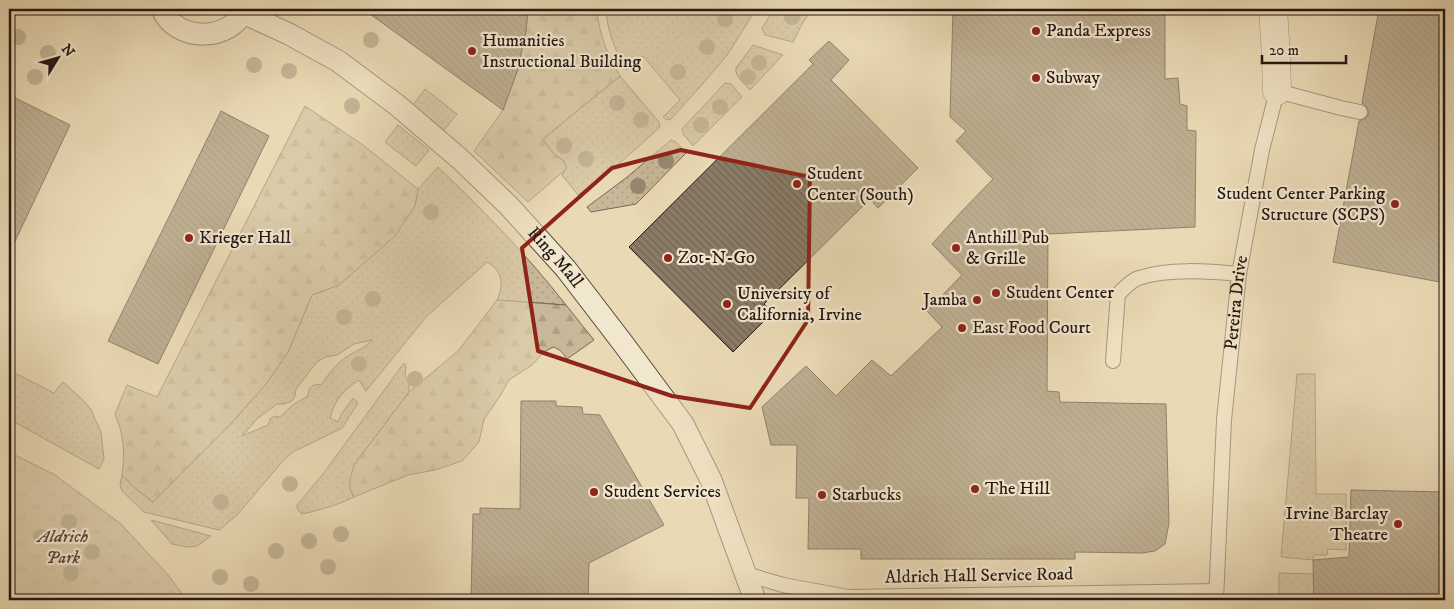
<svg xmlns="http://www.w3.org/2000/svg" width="1454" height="609" viewBox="0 0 1454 609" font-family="'IM FELL DW Pica',serif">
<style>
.grass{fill:url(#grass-dots);stroke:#766856;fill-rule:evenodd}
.forest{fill:url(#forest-firs);stroke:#766856}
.park{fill:url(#park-tufts);stroke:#766856}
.building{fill:url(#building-back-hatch);stroke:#241813}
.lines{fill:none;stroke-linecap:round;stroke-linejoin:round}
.service-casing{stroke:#55483b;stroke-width:16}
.pedestrian-casing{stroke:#55483b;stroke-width:23}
.minor-casing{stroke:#55483b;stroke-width:29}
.service{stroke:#f1e6ce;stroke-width:14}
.pedestrian{stroke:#f1e6ce;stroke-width:21}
.minor{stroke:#f1e6ce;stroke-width:28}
.tree{fill:#988971}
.marked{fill:none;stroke:#8f2418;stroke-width:4;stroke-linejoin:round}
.poi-dot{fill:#8f2418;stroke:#f1e6ce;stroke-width:2}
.labels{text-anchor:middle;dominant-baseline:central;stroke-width:4.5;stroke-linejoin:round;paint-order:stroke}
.poi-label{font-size:18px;fill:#241813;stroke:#f1e6ce;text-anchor:start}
.street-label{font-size:18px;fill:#241813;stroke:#f1e6ce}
.park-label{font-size:18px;font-style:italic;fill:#55483b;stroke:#f1e6ce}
</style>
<defs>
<pattern id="grass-dots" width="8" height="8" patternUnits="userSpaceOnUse" patternTransform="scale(1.25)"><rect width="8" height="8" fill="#c8b899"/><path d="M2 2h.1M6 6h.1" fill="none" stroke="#ac9d83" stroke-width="1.8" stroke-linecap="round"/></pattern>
<pattern id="forest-firs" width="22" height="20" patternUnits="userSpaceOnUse" patternTransform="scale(1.25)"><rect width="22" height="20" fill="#c8b899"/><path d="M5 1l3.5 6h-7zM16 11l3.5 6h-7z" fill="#ac9d83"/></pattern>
<pattern id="park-tufts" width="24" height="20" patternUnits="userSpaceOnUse" patternTransform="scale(1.25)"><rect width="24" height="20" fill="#c8b899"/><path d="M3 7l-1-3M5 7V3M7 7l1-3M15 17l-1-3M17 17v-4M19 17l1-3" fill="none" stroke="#ac9d83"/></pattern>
<pattern id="building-back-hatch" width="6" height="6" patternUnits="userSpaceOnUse" patternTransform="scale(1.25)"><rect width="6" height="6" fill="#8a7c67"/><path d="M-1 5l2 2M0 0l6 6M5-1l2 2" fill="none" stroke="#716554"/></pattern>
</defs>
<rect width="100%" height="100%" fill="#e9d9b4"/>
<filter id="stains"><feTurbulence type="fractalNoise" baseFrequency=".004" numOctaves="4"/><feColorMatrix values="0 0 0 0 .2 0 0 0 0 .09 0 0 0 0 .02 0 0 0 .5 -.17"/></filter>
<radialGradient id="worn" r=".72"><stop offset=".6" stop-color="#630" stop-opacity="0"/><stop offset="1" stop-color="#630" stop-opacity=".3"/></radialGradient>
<g class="grass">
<path d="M 606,9 L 756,9 L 728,54 L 700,87 L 671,119 L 667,120 L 663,117 L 680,100 L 643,56 L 626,70 C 615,50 607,31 606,9 Z"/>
<path d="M 774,9 L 812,9 L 802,24 L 793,42 L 765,35 L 762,28 Z"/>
<path d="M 753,45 L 783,55 L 750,90 C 745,84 734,76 736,68 Z"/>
<path d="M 620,76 L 659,122 L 660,127 L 620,163 L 578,195 L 562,175 L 565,170 L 564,161 L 553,153 L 543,139 Z"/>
<path d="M 725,83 L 731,84 L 742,97 L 693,146 L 684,135 L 682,129 Z"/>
<path d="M 425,89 L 457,114 L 444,130 L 413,105 Z"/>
<path d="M 398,125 L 429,150 L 416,166 L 385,142 Z"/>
<path d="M 671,140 L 676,142 L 686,153 L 636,204 L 591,212 L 587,207 L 626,178 Z"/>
<path d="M 438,167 C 484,211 527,255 566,305 L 497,300 C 504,285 503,271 487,262 L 426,317 L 366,391 L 359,380 C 344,389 334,401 330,418 L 338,422 L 342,413 L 353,398 L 358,403 L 342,428 L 293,452 L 283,461 L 237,515 L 219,530 L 144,512 L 122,491 L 120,485 L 122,475 L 136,489 L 153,502 L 226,429 L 267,383 L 288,352 L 312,295 L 339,285 L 415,206 L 418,189 ZM 372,340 C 364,349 355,351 345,358 C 335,365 328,375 321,385 C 313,383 308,387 308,396 L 294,404 L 280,417 L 275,416 L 271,418 L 268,425 L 242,436 L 258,418 L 277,404 L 284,404 L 292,401 L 295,396 L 296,389 L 317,362 L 325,357 L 337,355 L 354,344 Z"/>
<path d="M 404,363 L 406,366 L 405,376 L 409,383 L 409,392 L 354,465 L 352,494 L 354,497 C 338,505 320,510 302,514 C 299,511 297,510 297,505 L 323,474 Z"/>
<path d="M 9,370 L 54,393 L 63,382 L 82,399 L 90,408 L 101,432 L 104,459 L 99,469 L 9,419 Z"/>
<path d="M 1297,374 L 1315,374 L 1316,494 L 1346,494 L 1346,550 L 1328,549 L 1327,555 L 1314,555 L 1313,560 L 1281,557 Z"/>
<path d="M 151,520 L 211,536 L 197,546 L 188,547 L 172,544 Z"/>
<path d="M 1279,573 L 1313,574 L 1314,600 L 1279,600 Z"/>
</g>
<g class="forest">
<path d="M 528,9 L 597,9 C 599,34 607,54 620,76 L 543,139 L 553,153 L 564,161 L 566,167 L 565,170 L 528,202 L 474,151 L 503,110 L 517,71 L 526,31 Z"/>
<path d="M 305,106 L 363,145 L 418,189 L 415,206 L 395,236 L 339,285 L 312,295 L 288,352 L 267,383 L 226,429 L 153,502 L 136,489 L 122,475 C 125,451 124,436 115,414 L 127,385 L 157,397 Z"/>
<path d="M 497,300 L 566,305 L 594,340 L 567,359 C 563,353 560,349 553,347 L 544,352 L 532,365 L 509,380 L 500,396 L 484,419 L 479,442 L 462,461 L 435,470 L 408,475 L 354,497 L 350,489 L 350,480 L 354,465 L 409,392 L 458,351 Z"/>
</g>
<path class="park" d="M 9,452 L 55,475 L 121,524 L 168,575 L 187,600 L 9,600 Z"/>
<g class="building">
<path d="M 363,9 L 528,9 L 526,31 L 517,72 L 503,110 Z"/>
<path d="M 953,9 L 1165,9 L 1165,79 L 1178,78 L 1180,104 L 1187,106 L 1187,130 L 1196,131 L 1195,227 L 1048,234 L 1047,391 L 1059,392 L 1060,402 L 1166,404 L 1169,523 L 1165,544 L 1155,551 L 1142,553 L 1075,552 L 1075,559 L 861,559 L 861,549 L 808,549 L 809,498 L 796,498 L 797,445 L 771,445 L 762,407 L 806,366 L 836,396 L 872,360 L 891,376 L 942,327 L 927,311 L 962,275 L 932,244 L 962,211 L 993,179 L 956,141 L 966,131 L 950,117 Z"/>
<path d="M 1379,9 L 1445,9 L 1445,283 L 1333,262 L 1359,121 L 1366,118 L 1369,113 L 1366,106 L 1362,103 Z"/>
<path d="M 829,41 L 849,60 L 831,80 L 918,168 L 878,208 L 870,199 L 764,304 L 772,313 L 733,352 L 629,247 L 813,64 L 809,60 Z"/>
<path d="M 9,95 L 70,125 L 9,254 Z"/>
<path d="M 221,111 L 269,136 L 158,364 L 108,341 Z"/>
<path d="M 521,401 L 556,401 L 556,406 L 582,407 L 583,414 L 600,415 L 664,525 L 589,563 L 588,600 L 471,600 L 473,514 L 480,514 L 480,508 L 520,509 Z"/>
<path d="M 1351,490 L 1445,492 L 1445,600 L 1314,600 L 1313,560 L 1349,557 Z"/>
</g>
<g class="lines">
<defs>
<g id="service">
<path d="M 1113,361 L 1118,294 C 1124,289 1131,280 1139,278 C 1167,268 1209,271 1239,274"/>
<path d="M 746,574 L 783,585 L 848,597 L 1216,591"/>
<path id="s1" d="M 1216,600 L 1224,420 L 1239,274 L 1262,150 L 1277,91 L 1341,108 L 1360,112"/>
</g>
<g id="pedestrian">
<path d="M 162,9 C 176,43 231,42 245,9"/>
<path id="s2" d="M 243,13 L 289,34 L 338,61 L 397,105 L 460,159 L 509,206 L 566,269 L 622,342 L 683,424 L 711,480 L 755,600"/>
</g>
<path id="minor" d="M 1273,9 L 1276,56 L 1277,91"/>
</defs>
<use href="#service" class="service-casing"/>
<use href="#pedestrian" class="pedestrian-casing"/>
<use href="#minor" class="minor-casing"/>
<use href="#service" class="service"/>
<use href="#pedestrian" class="pedestrian"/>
<use href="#minor" class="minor"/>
</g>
<g class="tree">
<circle cx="792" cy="17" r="8"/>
<circle cx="725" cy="19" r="8"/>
<circle cx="18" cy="37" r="8"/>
<circle cx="371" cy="40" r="8"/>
<circle cx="707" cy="47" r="8"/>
<circle cx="48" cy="53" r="8"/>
<circle cx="759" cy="63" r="8"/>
<circle cx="254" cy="65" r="8"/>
<circle cx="289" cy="71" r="8"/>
<circle cx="678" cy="72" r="8"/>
<circle cx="35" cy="77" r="8"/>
<circle cx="748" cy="77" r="8"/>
<circle cx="617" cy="103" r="8"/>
<circle cx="352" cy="106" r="8"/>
<circle cx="720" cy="107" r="8"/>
<circle cx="641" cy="120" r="8"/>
<circle cx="701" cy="125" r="8"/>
<circle cx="564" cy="146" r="8"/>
<circle cx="586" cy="159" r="8"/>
<circle cx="666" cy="161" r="8"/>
<circle cx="638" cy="186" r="8"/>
<circle cx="431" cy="212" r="8"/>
<circle cx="373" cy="299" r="8"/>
<circle cx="344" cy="317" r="8"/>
<circle cx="359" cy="364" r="8"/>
<circle cx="415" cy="379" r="8"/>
<circle cx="290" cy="484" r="8"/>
<circle cx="221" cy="502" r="8"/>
<circle cx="69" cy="522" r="8"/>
<circle cx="341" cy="534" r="8"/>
<circle cx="41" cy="537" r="8"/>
<circle cx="309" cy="541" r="8"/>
<circle cx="276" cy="551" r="8"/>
<circle cx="92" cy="552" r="8"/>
<circle cx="328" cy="567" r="8"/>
<circle cx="71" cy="573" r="8"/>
<circle cx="220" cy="577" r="8"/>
<circle cx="251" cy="584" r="8"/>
</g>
<path d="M0 0H1454V609H0ZM 681,150 L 810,177 L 808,320 L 750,408 L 672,396 L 538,351 L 522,248 L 612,168 Z" fill="#e9d9b4" fill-opacity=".55" fill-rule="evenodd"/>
<path class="marked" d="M 681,150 L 810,177 L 808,320 L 750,408 L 672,396 L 538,351 L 522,248 L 612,168 Z"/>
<g class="poi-dot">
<circle cx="1036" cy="31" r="5"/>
<circle cx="472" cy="51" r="5"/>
<circle cx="1036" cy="78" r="5"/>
<circle cx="797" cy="184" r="5"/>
<circle cx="1395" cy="204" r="5"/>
<circle cx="189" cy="238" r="5"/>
<circle cx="956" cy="248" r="5"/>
<circle cx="668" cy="258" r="5"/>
<circle cx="996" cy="293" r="5"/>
<circle cx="977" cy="300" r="5"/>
<circle cx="727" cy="304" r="5"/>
<circle cx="962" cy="328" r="5"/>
<circle cx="975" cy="489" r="5"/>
<circle cx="594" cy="492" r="5"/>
<circle cx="822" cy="495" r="5"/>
<circle cx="1398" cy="524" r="5"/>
</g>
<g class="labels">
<g class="poi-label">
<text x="1046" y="31">Panda Express</text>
<text x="482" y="41">Humanities<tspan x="482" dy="21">Instructional Building</tspan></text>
<text x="1046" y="78">Subway</text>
<text x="807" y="174">Student<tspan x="807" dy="21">Center (South)</tspan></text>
<text x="1385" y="194" text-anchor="end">Student Center Parking<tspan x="1385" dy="21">Structure (SCPS)</tspan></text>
<text x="199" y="238">Krieger Hall</text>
<text x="966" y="238">Anthill Pub<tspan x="966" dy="21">&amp; Grille</tspan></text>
<text x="678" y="258">Zot-N-Go</text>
<text x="1006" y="293">Student Center</text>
<text x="737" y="294">University of<tspan x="737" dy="21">California, Irvine</tspan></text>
<text x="967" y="300" text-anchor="end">Jamba</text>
<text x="972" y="328">East Food Court</text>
<text x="985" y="489">The Hill</text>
<text x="604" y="492">Student Services</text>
<text x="832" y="495">Starbucks</text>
<text x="1388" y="514" text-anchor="end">Irvine Barclay<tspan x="1388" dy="21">Theatre</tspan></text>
</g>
<g class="street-label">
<text stroke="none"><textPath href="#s2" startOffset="400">Ring Mall</textPath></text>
<text stroke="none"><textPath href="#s1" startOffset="298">Pereira Drive</textPath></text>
<text transform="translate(979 576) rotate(-1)">Aldrich Hall Service Road</text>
</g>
<g class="park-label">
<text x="63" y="537">Aldrich<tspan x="63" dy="21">Park</tspan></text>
</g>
</g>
<rect width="1454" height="609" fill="none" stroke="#e9d9b4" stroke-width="30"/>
<rect x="10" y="10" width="1434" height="589" fill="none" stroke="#241813" stroke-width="2.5"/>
<rect x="15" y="15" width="1424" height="579" fill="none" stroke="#241813"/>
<g transform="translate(58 58) rotate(53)" stroke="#f1e6ce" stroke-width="4" paint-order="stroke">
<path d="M0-4L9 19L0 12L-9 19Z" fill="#241813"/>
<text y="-8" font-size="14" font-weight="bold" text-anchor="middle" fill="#241813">N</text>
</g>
<path d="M1262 55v8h84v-8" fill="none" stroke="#241813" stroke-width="2.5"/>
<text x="1269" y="55" font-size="15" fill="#241813" stroke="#f1e6ce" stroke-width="4" paint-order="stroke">20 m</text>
<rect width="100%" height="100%" filter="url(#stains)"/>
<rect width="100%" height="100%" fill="url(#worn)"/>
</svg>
